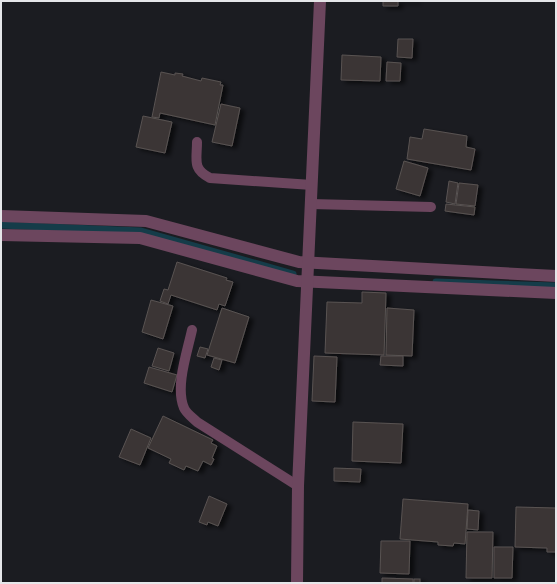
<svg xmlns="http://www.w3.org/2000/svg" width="557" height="584" viewBox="0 0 557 584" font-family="Karla,sans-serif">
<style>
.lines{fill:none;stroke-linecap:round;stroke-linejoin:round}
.stream{stroke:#153c49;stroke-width:7}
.building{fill:#3b3534;stroke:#595352;filter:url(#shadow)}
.lane{stroke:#6c465e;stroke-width:10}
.street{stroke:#6c465e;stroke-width:12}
</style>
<defs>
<filter id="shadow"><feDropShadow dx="4.5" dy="2.5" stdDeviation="2" flood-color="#0009"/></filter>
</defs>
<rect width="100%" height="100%" fill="#1b1c21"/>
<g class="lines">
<g class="stream">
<path d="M 1,225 L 141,231 L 293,274"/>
<path d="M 436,282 L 556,286"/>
</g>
</g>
<g class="building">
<path d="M 383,1 L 417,1 L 398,1 L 398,6 L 383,6 Z"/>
<path d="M 398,39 L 413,39 L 412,58 L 397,57 Z"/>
<path d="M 342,55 L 381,57 L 380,81 L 341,80 Z"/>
<path d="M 387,62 L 401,63 L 400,81 L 386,81 Z"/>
<path d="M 161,72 L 175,75 L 175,73 L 183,74 L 182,76 L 201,81 L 202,78 L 221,82 L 220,85 L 223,85 L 215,125 L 160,113 L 159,118 L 152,117 Z"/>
<path d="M 221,104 L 240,108 L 232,146 L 212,142 Z"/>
<path d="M 143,116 L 172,122 L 165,153 L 136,147 Z"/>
<path d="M 424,129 L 467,136 L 466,147 L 475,149 L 471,170 L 407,159 L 410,137 L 422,139 Z"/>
<path d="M 404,161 L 428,168 L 420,196 L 396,189 Z"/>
<path d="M 449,181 L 458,183 L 455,204 L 446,202 Z"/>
<path d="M 459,183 L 478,185 L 475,206 L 456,204 Z"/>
<path d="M 446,204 L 475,207 L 474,215 L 445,211 Z"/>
<path d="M 177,262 L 227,278 L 226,280 L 233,282 L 225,306 L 219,304 L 217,310 L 171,295 L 168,304 L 160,301 L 164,289 L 168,290 Z"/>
<path d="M 362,292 L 386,293 L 384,355 L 325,353 L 327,302 L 362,303 Z"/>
<path d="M 151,300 L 173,306 L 163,339 L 142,332 Z"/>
<path d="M 222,308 L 249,317 L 235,363 L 207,355 Z"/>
<path d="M 387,308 L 414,310 L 412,356 L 386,355 Z"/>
<path d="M 200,347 L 208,349 L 205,358 L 197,356 Z"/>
<path d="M 158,348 L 174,353 L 169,371 L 152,366 Z"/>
<path d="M 314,356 L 337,357 L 335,402 L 312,401 Z"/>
<path d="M 381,356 L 403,356 L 403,366 L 380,365 Z"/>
<path d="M 214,358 L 222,360 L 219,370 L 211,367 Z"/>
<path d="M 149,367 L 177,375 L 172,392 L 144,383 Z"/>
<path d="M 163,416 L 213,440 L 211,443 L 217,446 L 212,458 L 214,459 L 211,465 L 203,461 L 198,471 L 186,466 L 184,470 L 169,463 L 171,459 L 148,448 Z"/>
<path d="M 353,422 L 403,424 L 401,463 L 352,461 Z"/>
<path d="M 131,429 L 151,438 L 140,465 L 119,457 Z"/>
<path d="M 334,468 L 361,469 L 360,482 L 334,481 Z"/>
<path d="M 209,496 L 227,504 L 218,526 L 208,522 L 207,525 L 199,522 Z"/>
<path d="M 403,499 L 468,504 L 465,544 L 454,543 L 453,546 L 438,545 L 438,542 L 400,539 Z"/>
<path d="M 516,507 L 556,508 L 556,552 L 547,552 L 547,548 L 515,547 Z"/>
<path d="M 468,510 L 479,511 L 478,530 L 467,529 Z"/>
<path d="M 467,532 L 493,532 L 492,578 L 466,578 Z"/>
<path d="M 381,541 L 410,541 L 409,574 L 380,573 Z"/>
<path d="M 494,547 L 513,547 L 512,578 L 494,578 Z"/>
<path d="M 382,578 L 413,579 L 413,583 L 382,583 Z"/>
<rect x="414" y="579" width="6" height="4"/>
</g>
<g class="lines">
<g class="lane">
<path d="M 197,142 C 197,160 192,169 210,178 L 312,185"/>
<path d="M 311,204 L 431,207"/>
<path d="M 192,330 C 187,353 175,387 184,408 C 186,413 193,418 197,422 L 298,486"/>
</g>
<g class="street">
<path d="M 1,216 L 146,221 L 299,262 L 556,276"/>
<path d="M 1,235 L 140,238 L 297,281 L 556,293"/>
<path d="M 297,583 L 298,486 L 320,1"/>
</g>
</g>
<rect width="557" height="584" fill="none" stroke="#e5e6e9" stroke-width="4"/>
</svg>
